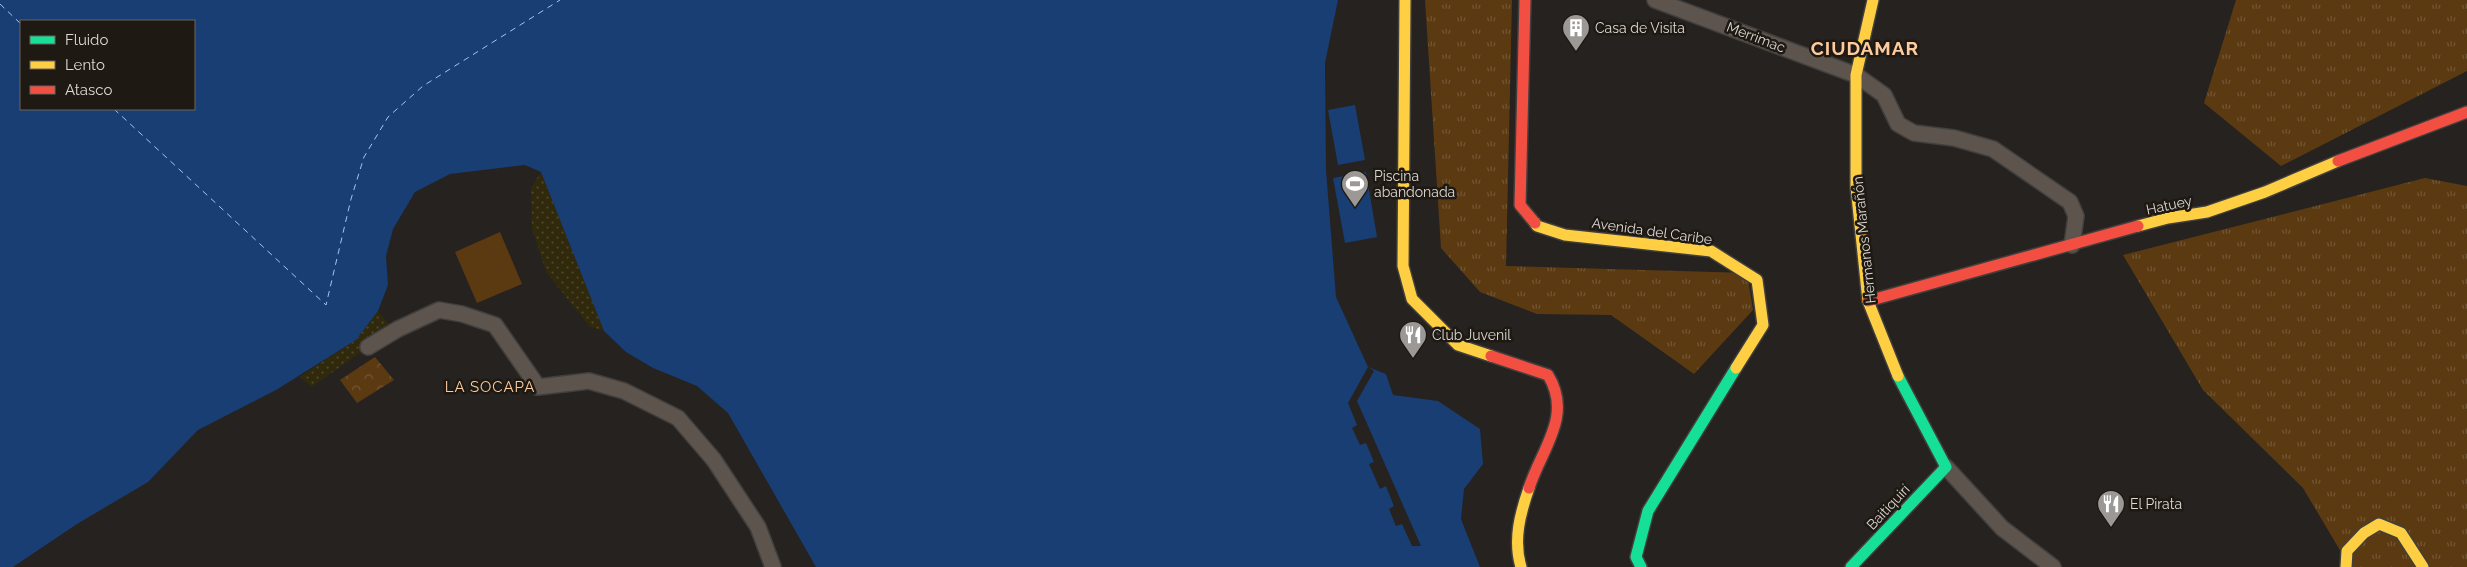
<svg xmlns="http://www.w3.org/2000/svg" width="2467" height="567" viewBox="0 0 2467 567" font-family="Raleway,sans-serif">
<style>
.grass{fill:url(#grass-tufts)}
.sand{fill:url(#sand-dots)}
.park{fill:url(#park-crowns)}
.pitch{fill:#5b3a12}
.water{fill:#183e74;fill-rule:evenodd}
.pier{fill:#25221f}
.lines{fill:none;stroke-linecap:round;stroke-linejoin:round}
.ferry{stroke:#a0c5f9;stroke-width:1;stroke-dasharray:6 5;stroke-linecap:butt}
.street-casing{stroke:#413f3d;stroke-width:18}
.fast-casing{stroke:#413f3d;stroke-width:14}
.slow-casing{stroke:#413f3d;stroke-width:14}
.jam-casing{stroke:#413f3d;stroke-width:14}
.street{stroke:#5d554d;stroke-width:15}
.fast{stroke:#16e098;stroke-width:11}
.slow{stroke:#ffcf43;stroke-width:11}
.jam{stroke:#f24e42;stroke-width:11}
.labels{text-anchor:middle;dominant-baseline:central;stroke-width:5;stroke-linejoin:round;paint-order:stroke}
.poi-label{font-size:14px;fill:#dcd8d4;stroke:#1f1913;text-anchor:start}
.street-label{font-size:14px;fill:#dcd8d4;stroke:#1f1913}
.neighbourhood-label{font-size:15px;letter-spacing:1px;fill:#fccb9f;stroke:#1f1913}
.district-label{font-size:19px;font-weight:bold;letter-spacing:1px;fill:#fccb9f;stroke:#1f1913}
</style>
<defs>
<pattern id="grass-tufts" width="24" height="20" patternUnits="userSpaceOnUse" patternTransform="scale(1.25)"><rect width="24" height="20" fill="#5b3a12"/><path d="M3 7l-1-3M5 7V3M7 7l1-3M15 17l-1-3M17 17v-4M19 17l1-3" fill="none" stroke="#725634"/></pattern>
<pattern id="sand-dots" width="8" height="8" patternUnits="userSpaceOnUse" patternTransform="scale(1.25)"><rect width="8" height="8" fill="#30290c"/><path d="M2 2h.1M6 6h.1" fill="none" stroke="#4d472e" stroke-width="1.8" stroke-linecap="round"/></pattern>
<pattern id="park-crowns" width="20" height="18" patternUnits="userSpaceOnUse" patternTransform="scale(1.25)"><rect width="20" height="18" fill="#5b3a12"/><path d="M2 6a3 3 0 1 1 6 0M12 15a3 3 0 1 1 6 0" fill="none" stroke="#725634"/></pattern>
</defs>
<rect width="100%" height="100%" fill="#25221f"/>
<g class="grass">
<path d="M 1425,0 L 1512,0 L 1506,266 L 1747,273 L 1753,310 L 1694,374 L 1611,315 L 1537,314 L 1480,292 L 1441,248 Z"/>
<path d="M 2236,0 L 2467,0 L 2467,71 L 2281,166 L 2204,103 Z"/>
<path d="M 2425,178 L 2467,186 L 2467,567 L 2350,567 L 2303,488 L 2203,390 L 2123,255 Z"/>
</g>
<g class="sand">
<path d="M 541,172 L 604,331 L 590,327 L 546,272 L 532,228 L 531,188 Z"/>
<path d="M 378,311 L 393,329 L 312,387 L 299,377 L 356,340 Z"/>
</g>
<path class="park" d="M 375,357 L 394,380 L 357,403 L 340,380 Z"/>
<path class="pitch" d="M 500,232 L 522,284 L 477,303 L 455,252 Z"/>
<g class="water">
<path d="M 0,0 L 1338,0 L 1325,63 L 1326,170 L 1336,297 L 1368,367 L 1386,374 L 1393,395 L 1438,401 L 1480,429 L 1483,464 L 1464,489 L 1461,519 L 1480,567 L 816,567 L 728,413 L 697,386 L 653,368 L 626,352 L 604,331 L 541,172 L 525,165 L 450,174 L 415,192 L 393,229 L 386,256 L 388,285 L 378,311 L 356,340 L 276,390 L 198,430 L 148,482 L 77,524 L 13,567 L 0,567 ZM 21,21 L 194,21 L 194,109 L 21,109 Z"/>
<path d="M 1355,105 L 1365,160 L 1338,165 L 1328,110 Z"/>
<path d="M 1366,172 L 1377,237 L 1345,243 L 1333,178 Z"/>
</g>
<path class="pier" d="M 1368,367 L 1374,371 L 1357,401 L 1421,546 L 1412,546 L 1402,524 L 1396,526 L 1389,509 L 1394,506 L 1386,486 L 1380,489 L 1369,464 L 1374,462 L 1366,443 L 1360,445 L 1352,428 L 1357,425 L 1348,403 Z"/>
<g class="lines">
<g class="ferry">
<path d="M 0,4 L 21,24"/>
<path d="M 114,109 L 326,305 L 351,199 L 364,157 L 388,117 L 423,86 L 560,0"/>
</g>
<defs>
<g id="street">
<path d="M 1655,0 L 1856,75 L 1884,95 L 1898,124 L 1914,133 L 1954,138 L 1993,149 L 2070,202 L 2076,216 L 2072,245"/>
<path d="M 368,347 L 398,329 L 439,310 L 462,314 L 495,325 L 538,387 L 589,381 L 624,391 L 678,418 L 714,460 L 758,527 L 773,567"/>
<path d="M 1946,467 L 2002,528 L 2053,567"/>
</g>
<g id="fast">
<path d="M 1641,567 L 1636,557 L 1648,511 L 1736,368"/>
<path d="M 1851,567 L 1946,467 L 1898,376"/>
</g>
<g id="slow">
<path d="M 1405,0 L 1403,266 L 1412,299 L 1458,345 L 1491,356"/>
<path d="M 1873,0 L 1856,75 L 1856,187 L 1868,301 L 1898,376"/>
<path d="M 1535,223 L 1537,226 L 1565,235 L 1711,251 L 1757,280 L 1763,325 L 1736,368"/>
<path d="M 2138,226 L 2168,218 L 2207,212 L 2265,192 L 2338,161"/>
<path d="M 1521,567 C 1513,540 1520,514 1529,488"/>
<path d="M 2346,567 L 2347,551 L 2364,533 L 2379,524 L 2401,533 L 2423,567"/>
</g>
<g id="jam">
<path d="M 1525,0 L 1520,205 L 1535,223"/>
<path d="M 2338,161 L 2467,112"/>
<path d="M 1868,301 L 2138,226"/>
<path d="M 1491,356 L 1548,375 C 1573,416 1542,448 1529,488"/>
</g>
</defs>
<use href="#street" class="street-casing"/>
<use href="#fast" class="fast-casing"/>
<use href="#slow" class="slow-casing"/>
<use href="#jam" class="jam-casing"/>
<use href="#street" class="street"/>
<use href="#fast" class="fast"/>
<use href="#slow" class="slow"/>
<use href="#jam" class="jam"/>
</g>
<defs>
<symbol id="building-pin" viewBox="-11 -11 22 30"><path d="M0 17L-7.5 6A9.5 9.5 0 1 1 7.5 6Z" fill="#9c9895" stroke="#1f1913"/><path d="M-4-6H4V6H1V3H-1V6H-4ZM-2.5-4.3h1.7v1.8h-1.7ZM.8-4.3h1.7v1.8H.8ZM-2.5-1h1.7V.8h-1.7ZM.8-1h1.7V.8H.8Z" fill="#fff"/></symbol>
<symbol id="stadium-pin" viewBox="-11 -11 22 30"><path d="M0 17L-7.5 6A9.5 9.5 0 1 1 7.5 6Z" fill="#9c9895" stroke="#1f1913"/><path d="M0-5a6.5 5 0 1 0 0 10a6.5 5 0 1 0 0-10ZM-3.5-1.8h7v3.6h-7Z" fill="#fff"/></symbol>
<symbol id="restaurant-pin" viewBox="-11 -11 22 30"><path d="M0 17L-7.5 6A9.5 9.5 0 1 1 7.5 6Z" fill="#9c9895" stroke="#1f1913"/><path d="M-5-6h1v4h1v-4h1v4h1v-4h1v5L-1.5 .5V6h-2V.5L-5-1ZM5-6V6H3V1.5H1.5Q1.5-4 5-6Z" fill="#fff"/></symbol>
</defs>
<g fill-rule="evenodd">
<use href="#building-pin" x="1560" y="12" width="32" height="43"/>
<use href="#stadium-pin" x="1339" y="168" width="32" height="43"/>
<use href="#restaurant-pin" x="1397" y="319" width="32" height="43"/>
<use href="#restaurant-pin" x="2095" y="488" width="32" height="43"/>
</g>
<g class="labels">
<g class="poi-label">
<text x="1595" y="28">Casa de Visita</text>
<text x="1374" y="176">Piscina<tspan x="1374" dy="16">abandonada</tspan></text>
<text x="1432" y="335">Club Juvenil</text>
<text x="2130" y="504">El Pirata</text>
</g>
<g class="street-label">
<text transform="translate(1756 37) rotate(21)">Merrimac</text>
<text transform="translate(2169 205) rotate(-12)">Hatuey</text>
<text transform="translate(1652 231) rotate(8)">Avenida del Caribe</text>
<text transform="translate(1864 240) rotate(-96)">Hermanos Marañón</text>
<text transform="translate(1888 507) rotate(-47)">Baitiquirí</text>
</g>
<g class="neighbourhood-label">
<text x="490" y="387">LA SOCAPA</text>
</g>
<g class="district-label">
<text x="1865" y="48">CIUDAMAR</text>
</g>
</g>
<rect x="20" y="20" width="175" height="90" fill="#1f1913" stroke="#6b6560"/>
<rect x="30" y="36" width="25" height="8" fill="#16e098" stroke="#6b6560"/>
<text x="65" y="45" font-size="15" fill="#dcd8d4">Fluido</text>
<rect x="30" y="61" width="25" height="8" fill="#ffcf43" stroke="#6b6560"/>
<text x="65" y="70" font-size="15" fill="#dcd8d4">Lento</text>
<rect x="30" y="86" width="25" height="8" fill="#f24e42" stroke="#6b6560"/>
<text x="65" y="95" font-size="15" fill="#dcd8d4">Atasco</text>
</svg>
